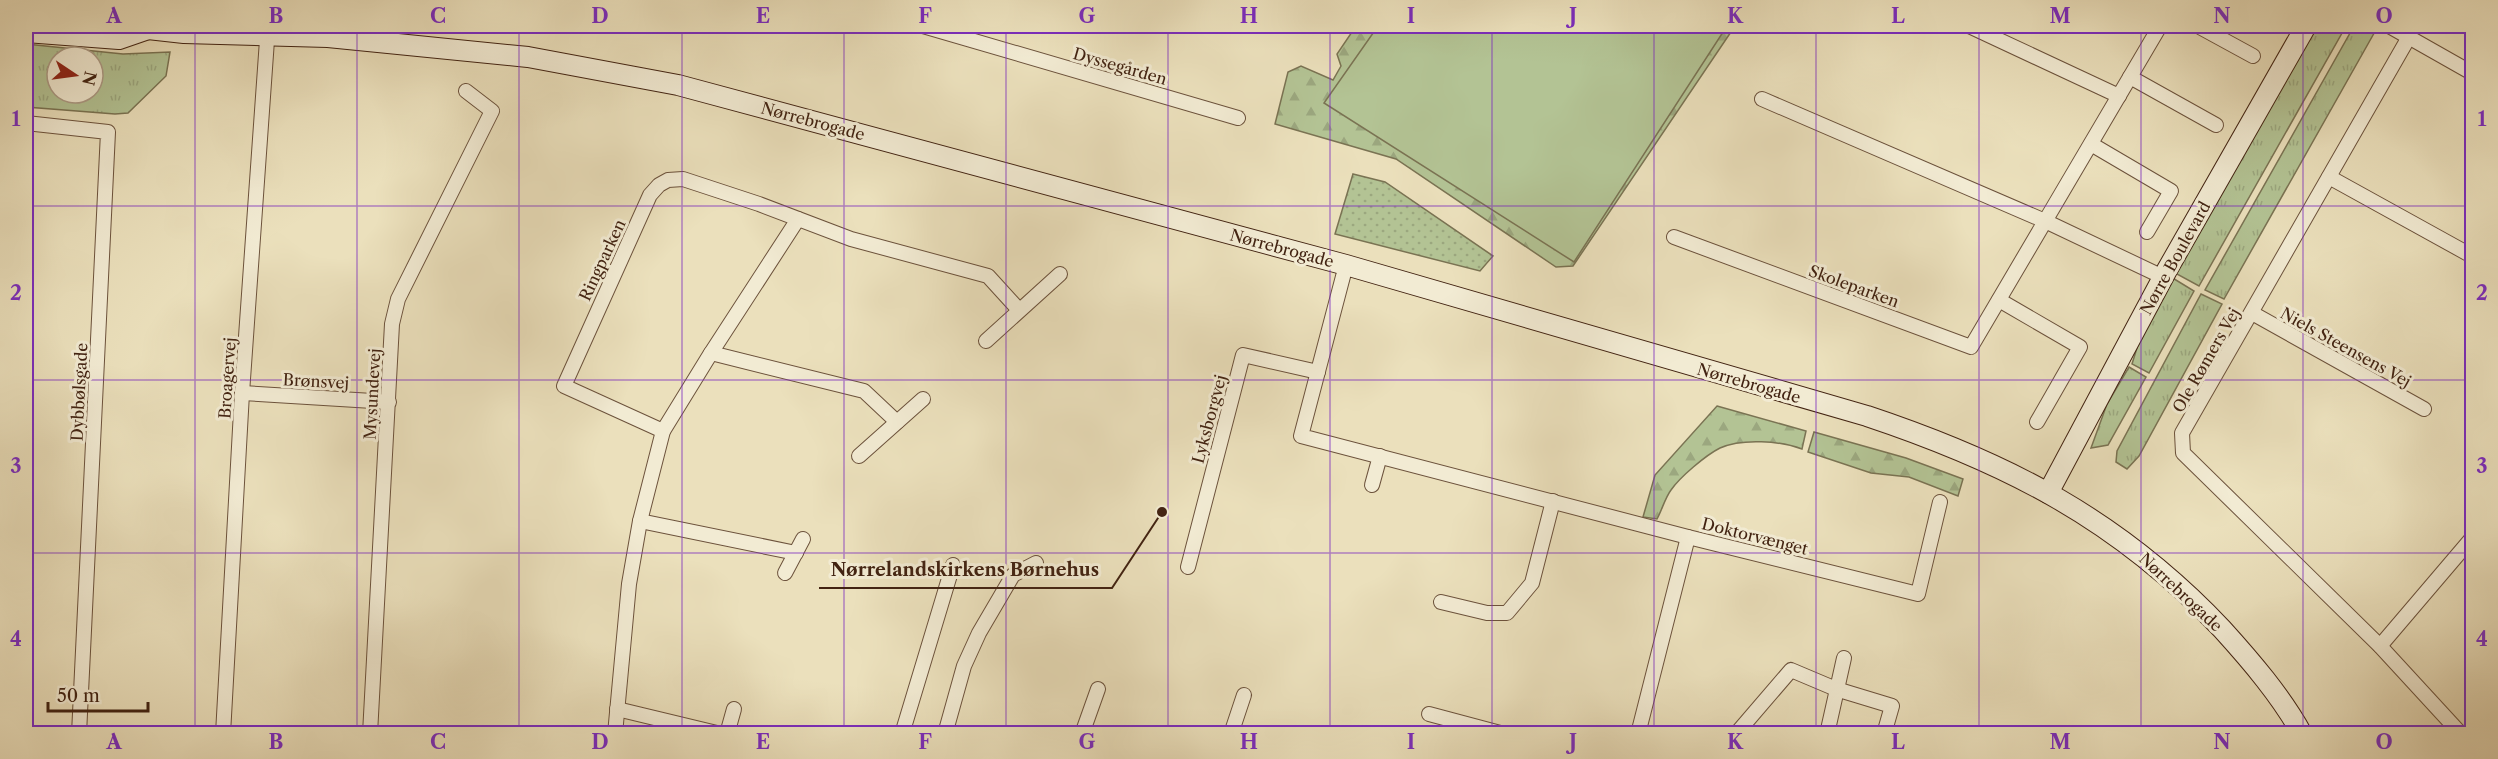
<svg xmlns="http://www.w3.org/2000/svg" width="2498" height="759" viewBox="0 0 2498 759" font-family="'Libre Caslon Text',serif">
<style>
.grass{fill:url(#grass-tufts);stroke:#7a7353;stroke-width:1.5;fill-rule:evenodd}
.forest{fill:url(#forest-firs);stroke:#7a7353;stroke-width:1.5}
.garden{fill:url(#garden-dots);stroke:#7a7353;stroke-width:1.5}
.pitch{fill:#b3c394;stroke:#7a7353;stroke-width:1.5}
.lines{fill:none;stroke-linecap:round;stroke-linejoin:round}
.street-casing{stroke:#6c523c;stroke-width:16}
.secondary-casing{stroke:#422312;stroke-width:22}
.street{stroke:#f2ebd3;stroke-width:14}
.secondary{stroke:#f2ebd3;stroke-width:20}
.grid{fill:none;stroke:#7b2cbf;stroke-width:1.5;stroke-opacity:0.55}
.labels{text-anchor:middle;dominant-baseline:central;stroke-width:6;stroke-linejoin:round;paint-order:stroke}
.street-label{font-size:16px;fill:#422312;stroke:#f2ebd3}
.leader{fill:none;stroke:#422312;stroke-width:2}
.callout-dot{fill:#422312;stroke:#f2ebd3;stroke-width:2}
.callout-label{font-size:18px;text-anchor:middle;font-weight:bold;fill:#422312;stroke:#f2ebd3;stroke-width:6;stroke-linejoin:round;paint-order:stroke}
.neatline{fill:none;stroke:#7b2cbf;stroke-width:2}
.grid-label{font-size:20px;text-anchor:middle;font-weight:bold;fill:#7b2cbf}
</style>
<defs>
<pattern id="grass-tufts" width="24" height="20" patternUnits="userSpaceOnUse" patternTransform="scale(1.5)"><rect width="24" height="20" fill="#b3c394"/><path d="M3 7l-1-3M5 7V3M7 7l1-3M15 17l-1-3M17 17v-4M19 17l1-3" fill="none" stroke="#9ba77f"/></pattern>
<pattern id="forest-firs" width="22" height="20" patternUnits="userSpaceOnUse" patternTransform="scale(1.5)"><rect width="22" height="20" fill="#b3c394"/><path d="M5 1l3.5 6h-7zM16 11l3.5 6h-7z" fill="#9ba77f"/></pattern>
<pattern id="garden-dots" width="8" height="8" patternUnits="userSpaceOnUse" patternTransform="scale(1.5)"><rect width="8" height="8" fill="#b3c394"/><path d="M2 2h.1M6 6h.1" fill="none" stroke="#9ba77f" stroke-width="1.8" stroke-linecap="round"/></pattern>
</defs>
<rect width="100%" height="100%" fill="#ebe0bc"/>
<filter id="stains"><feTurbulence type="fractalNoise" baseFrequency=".00333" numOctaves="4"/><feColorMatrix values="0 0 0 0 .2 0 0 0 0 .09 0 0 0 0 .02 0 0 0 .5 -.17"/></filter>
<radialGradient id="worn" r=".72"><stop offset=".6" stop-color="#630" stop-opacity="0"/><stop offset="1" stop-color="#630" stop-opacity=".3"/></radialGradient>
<g class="grass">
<path d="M 2313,26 L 2346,26 L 2199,286 L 2175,273 Z"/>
<path d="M 2354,26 L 2377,28 L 2224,299 L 2205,290 Z"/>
<path d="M 26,44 L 123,54 L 170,52 L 166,76 L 128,113 L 115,114 L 26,107 ZM 57,57 L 93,57 L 93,93 L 57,93 Z"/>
<path d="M 2171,277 L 2194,291 L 2149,373 L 2132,364 L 2145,322 Z"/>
<path d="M 2201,294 L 2222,304 L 2139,456 L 2127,469 L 2116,462 L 2117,451 Z"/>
<path d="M 2129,367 L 2146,377 L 2108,445 L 2091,448 L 2107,404 Z"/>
</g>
<g class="forest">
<path d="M 1356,26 L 1735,26 L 1573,266 L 1556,267 L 1396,159 L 1275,124 L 1288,72 L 1301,66 L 1333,80 L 1341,66 L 1337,54 Z"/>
<path d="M 1717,406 L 1806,431 L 1802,449 C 1781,441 1742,438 1720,448 C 1706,455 1680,477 1671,490 C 1665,498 1662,510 1657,519 L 1643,517 L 1655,475 Z"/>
<path d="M 1814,432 L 1906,458 L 1963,479 L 1958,496 L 1909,477 L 1871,473 L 1808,452 Z"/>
</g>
<path class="garden" d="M 1353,174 L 1385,182 L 1493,256 L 1480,271 L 1335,234 Z"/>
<path class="pitch" d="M 1378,26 L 1727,26 L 1574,262 L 1324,103 Z"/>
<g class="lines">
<defs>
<g id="street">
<path d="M 923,26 L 1238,118"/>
<path d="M 1969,26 L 2119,96"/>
<path d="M 2198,26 L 2253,56"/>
<path d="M 2389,26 L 2472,73"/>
<path d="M 2409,37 L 2182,433 L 2183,453 L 2380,646 L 2461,734"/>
<path d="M 2130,77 L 2216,125"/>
<path d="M 1762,99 L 2045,221 L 2163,277"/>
<path d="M 26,123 L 108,132 L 79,734"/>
<path d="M 2091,144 L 2171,191 L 2147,232"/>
<path d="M 2329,177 L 2472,256"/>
<path d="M 1674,237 L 1971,347 L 2160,26"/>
<path d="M 1346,265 L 1301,436 L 1688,537"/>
<path d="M 1999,300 L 2080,347 L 2037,422"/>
<path d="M 2252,313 L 2424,409"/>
<path d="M 986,341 L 1060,274"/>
<path d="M 711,353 L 864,391 L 897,422"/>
<path d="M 242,393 L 389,402"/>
<path d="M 663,431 L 564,386 L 650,195 L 659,185 L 668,180 L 683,179 L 759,204 L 851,239 L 988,276 L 1019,310"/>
<path d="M 859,456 L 923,399"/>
<path d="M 1372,485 L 1380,456"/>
<path d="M 640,521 L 796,553"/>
<path d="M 1188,567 L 1243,355 L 1318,372"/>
<path d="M 785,573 L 803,539"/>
<path d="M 1441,602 L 1487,613 L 1507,613 L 1532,583 L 1553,501"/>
<path d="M 2380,646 L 2472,538"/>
<path d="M 617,709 L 721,734"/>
<path d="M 1429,714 L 1504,734"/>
<path d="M 223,734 L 242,393 L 268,26"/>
<path d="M 370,734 L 392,324 L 398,299 L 492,111 L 466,91"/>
<path d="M 615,734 L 629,584 L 640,521 L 663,431 L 711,353 L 798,219"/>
<path d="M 727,734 L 734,709"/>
<path d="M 902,734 L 953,565"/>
<path d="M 945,734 L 964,666 L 979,633 L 1013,575 L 1036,563"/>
<path d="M 1082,734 L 1098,689"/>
<path d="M 1231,734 L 1244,695"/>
<path d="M 1638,734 L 1688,537 L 1918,594 L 1940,502"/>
<path d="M 1736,734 L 1791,670 L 1836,689 L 1892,706 L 1884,734"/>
<path d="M 1827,734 L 1844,658"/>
</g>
<g id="secondary">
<path d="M 140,26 L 148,29 L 184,33 L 328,37 L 528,57 L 678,85 L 1346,265 L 1867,416 C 2008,463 2119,520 2222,629 C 2251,661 2281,696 2302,734"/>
<path d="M 26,32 L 119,39 L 148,29"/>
<path d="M 2048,493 L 2167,270 L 2306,26"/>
</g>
</defs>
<use href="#street" class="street-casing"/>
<use href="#secondary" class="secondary-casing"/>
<use href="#street" class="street"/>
<use href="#secondary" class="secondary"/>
</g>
<path class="grid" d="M 195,26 L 195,734M 357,26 L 357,734M 519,26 L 519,734M 682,26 L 682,734M 844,26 L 844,734M 1006,26 L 1006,734M 1168,26 L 1168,734M 1330,26 L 1330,734M 1492,26 L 1492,734M 1654,26 L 1654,734M 1816,26 L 1816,734M 1979,26 L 1979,734M 2141,26 L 2141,734M 2303,26 L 2303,734M 26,206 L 2472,206M 26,380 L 2472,380M 26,553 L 2472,553"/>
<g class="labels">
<g class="street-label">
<text transform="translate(1120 66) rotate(16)">Dyssegården</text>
<text transform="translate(813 121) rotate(15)">Nørrebrogade</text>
<text transform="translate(1282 248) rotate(15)">Nørrebrogade</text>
<text transform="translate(2175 258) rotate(-61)">Nørre Boulevard</text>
<text transform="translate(602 260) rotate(-65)">Ringparken</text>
<text transform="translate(1854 286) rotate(20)">Skoleparken</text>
<text transform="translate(2346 347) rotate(29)">Niels Steensens Vej</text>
<text transform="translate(2206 360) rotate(-60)">Ole Rømers Vej</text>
<text transform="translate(227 378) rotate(-86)">Broagervej</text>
<text transform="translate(316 381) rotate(3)">Brønsvej</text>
<text transform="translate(1749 383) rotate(16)">Nørrebrogade</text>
<text transform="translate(79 392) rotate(-87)">Dybbølsgade</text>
<text transform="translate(372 394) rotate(-87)">Mysundevej</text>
<text transform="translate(1209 419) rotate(-75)">Lyksborgvej</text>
<text transform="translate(1755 536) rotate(14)">Doktorvænget</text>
<text transform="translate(2181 592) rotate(43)">Nørrebrogade</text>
</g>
</g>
<path class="leader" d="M1162 512L1112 588H819"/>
<circle class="callout-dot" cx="1162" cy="512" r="6"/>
<g class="callout-label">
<text x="965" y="576">Nørrelandskirkens Børnehus</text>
</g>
<rect width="2498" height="759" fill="none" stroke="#ebe0bc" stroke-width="66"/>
<g transform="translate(75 75) rotate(103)"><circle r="28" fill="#f2ebd3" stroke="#ac9b86" stroke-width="1.5"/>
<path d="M0-4.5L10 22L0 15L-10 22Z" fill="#8f2418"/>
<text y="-9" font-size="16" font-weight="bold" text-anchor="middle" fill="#422312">N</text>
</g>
<path d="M48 702v9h100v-9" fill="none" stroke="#422312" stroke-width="3"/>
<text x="57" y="702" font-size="18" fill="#422312" stroke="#f2ebd3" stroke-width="4.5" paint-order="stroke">50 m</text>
<rect x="33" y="33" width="2432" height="693" class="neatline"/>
<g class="grid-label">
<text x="114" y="23">A</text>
<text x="276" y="23">B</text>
<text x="438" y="23">C</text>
<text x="600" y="23">D</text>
<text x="763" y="23">E</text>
<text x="925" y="23">F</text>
<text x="1087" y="23">G</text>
<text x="1249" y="23">H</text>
<text x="1411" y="23">I</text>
<text x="1573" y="23">J</text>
<text x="1735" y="23">K</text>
<text x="1898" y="23">L</text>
<text x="2060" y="23">M</text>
<text x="2222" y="23">N</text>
<text x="2384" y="23">O</text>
<text x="16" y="126">1</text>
<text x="2482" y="126">1</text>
<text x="16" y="300">2</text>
<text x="2482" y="300">2</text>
<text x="16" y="473">3</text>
<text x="2482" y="473">3</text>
<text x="16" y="646">4</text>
<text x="2482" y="646">4</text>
<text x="114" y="749">A</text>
<text x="276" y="749">B</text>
<text x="438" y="749">C</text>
<text x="600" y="749">D</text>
<text x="763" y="749">E</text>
<text x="925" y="749">F</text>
<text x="1087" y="749">G</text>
<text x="1249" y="749">H</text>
<text x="1411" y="749">I</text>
<text x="1573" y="749">J</text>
<text x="1735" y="749">K</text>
<text x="1898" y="749">L</text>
<text x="2060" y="749">M</text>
<text x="2222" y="749">N</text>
<text x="2384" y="749">O</text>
</g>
<rect width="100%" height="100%" filter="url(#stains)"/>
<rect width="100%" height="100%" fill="url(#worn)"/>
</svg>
